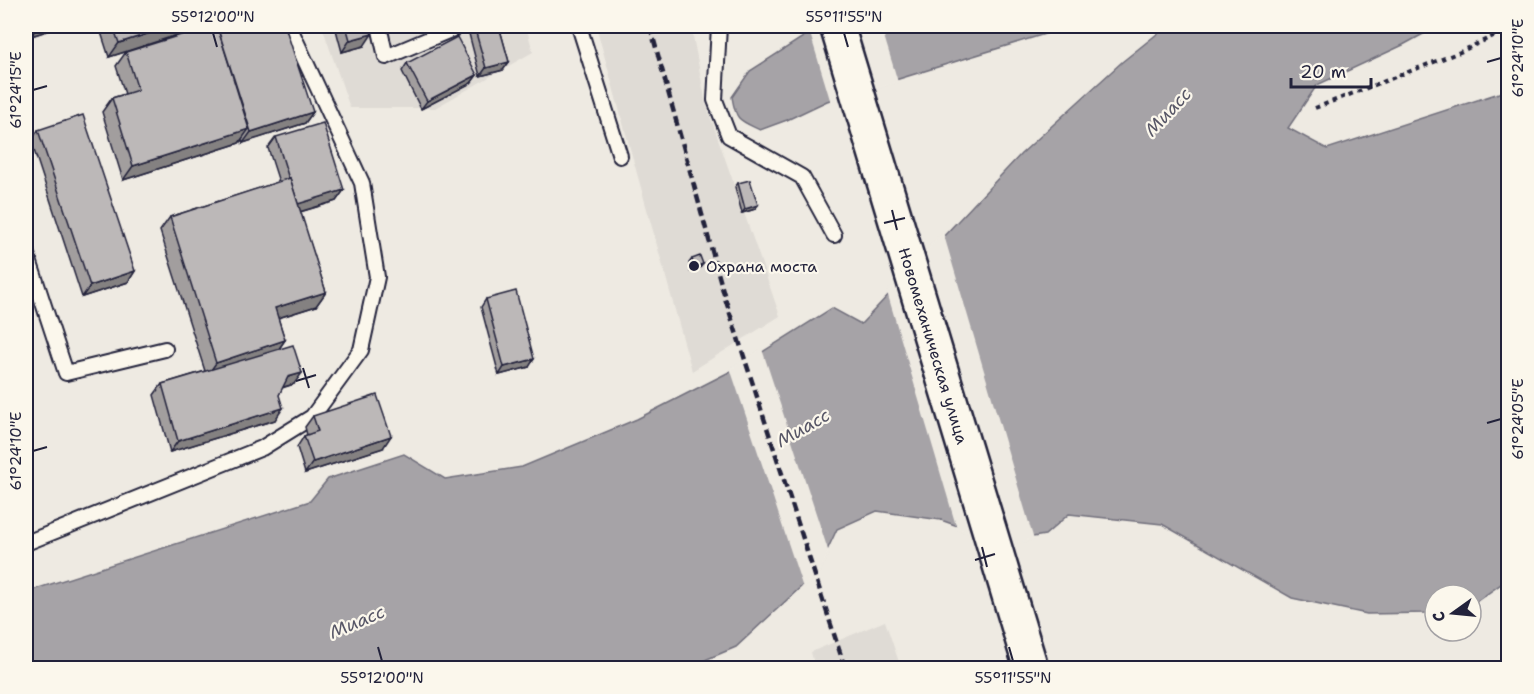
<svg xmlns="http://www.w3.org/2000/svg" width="1534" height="694" viewBox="0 0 1534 694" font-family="'Shantell Sans',sans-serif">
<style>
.built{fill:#dfdbd5}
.water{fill:#a6a3a7;stroke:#716f7c;stroke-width:1.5}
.pier{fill:#eeeae2}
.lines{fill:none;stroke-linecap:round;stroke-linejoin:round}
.service-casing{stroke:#22223b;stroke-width:18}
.secondary-casing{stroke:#22223b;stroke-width:38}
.path{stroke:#22223b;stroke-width:4;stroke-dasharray:4.5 4.5;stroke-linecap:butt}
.service{stroke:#fbf7ec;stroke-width:14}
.secondary{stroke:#fbf7ec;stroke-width:33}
.rail{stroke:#22223b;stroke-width:4.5;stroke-dasharray:9 4.5;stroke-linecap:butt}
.wall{fill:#a29e9e;stroke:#22223b;stroke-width:1.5}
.shaded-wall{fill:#848181;stroke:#22223b;stroke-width:1.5}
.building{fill:#bcb8b8;stroke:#22223b;stroke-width:1.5}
.ticks{fill:none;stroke:#22223b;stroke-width:2}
.poi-dot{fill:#22223b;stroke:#fbf7ec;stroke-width:2}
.labels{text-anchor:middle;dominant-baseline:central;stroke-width:4.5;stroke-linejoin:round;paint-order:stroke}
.poi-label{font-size:16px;fill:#22223b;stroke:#fbf7ec;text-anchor:start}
.street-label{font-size:16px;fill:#22223b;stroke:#fbf7ec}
.water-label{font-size:18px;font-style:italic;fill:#575666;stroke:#fbf7ec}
.neatline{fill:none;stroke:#22223b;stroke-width:2}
.ticks-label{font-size:15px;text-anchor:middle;fill:#22223b}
</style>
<rect width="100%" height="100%" fill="#eeeae2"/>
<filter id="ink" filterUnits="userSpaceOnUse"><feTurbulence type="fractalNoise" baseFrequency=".0167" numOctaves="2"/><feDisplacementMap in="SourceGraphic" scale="12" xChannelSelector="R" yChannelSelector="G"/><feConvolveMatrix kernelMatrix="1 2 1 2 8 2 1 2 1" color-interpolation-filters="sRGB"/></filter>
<g filter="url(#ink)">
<g class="built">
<path d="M 322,26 L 526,26 L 533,52 L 435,108 L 350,108 Z"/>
<path d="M 596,26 L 691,26 L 706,104 L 780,316 L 692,371 Z"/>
<path d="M 885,621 L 901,668 L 815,668 L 811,652 Z"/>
</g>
<g class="water">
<path d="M 825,26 L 1071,26 L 827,101 L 787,120 L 760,130 C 739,120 736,121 732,97 L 750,71 L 817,28 Z"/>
<path d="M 1167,26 L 1438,26 L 1403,45 L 1317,85 L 1288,128 L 1327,149 L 1508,90 L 1508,579 L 1477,601 L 1471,602 L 1471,595 L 1435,595 L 1435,612 L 1428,613 L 1367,614 L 1292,598 L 1162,524 L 1069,514 L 1045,535 L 1002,542 L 941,520 L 877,511 L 837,529 L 817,572 L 736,647 L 686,668 L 26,668 L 26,592 L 310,501 L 328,479 L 404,454 L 445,479 L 522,467 L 637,419 L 737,368 L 832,308 L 861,324 L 1021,154 L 1122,62 Z"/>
</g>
<g class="pier">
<path d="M 816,26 L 881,26 L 898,82 L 831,103 L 809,30 Z"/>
<path d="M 943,232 L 1034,540 L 1002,545 L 957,529 L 887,292 Z"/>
<path d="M 762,349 L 829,553 L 819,574 L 803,588 L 730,368 Z"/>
</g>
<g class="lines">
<defs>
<g id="service">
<path d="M 379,26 L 386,57 L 455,28 L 455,26"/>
<path d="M 579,26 L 620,156"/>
<path d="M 719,26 L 715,100 L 729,136 L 802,177 L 834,235"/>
<path d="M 26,251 L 66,373 L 165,349"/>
<path d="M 26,543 L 262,448 L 312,417 L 361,350 L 377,277 L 362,183 L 289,26"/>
</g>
<g id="secondary">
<path id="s1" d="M 837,26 L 1031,668"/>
</g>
</defs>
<use href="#service" class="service-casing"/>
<use href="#secondary" class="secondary-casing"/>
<path class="path" d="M 1315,108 L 1460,52 L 1508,29"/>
<use href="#service" class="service"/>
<use href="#secondary" class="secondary"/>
<path class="rail" d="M 650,26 L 725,298 L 845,668"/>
</g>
<g class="wall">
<path d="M 27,26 L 62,26 L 31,36 Z"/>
<path d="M 99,26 L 205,26 L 109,57 Z"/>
<path d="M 335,26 L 369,26 L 364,46 L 342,52 Z"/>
<path d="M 467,26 L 499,26 L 509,62 L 503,70 L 480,76 Z"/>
<path d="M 218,29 L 313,112 L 305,123 L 243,143 L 242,140 L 239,143 L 123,180 L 102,112 L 112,98 L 125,94 L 116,66 L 126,52 Z"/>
<path d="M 407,63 L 477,75 L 471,83 L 421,109 L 402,71 Z"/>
<path d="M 38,130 L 135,271 L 128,282 L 82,297 L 31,141 Z"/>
<path d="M 276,137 L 344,190 L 336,201 L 300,212 L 326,292 L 316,306 L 278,318 L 285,340 L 279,349 L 294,384 L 282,388 L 279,395 L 275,420 L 170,452 L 154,395 L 162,384 L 205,371 L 160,231 L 170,217 L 279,182 L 268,148 Z"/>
<path d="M 738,183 L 755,209 L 742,213 L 735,187 Z"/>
<path d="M 692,259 L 700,268 L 691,271 L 689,263 Z"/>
<path d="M 486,299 L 529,367 L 499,375 L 481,307 Z"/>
<path d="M 313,416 L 383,448 L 305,473 L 297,447 L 304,436 L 307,435 L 305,427 Z"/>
</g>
<g class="shaded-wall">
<path d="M 38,26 L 62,26 L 31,36 Z"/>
<path d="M 172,26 L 205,26 L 109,57 L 119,43 Z"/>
<path d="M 372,34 L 364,46 L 342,52 L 350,40 Z"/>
<path d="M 509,62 L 503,70 L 480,76 L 486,68 Z"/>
<path d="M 477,75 L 471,83 L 421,109 L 427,101 Z"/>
<path d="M 313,112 L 305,123 L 243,143 L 251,132 Z"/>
<path d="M 249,129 L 239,143 L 123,180 L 133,166 Z"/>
<path d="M 344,190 L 336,201 L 289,215 L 296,204 Z"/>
<path d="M 758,205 L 755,209 L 742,213 L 745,209 Z"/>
<path d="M 703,264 L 700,268 L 691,271 L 694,267 Z"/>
<path d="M 135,271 L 128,282 L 82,297 L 90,286 Z"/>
<path d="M 326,292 L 316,306 L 265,322 L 275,308 Z"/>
<path d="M 285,340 L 275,354 L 206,377 L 216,363 Z"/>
<path d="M 534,359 L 529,367 L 499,375 L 504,367 Z"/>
<path d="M 302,373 L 294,384 L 280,388 L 288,377 Z"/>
<path d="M 283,408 L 275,420 L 170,452 L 178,441 Z"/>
<path d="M 391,436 L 383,448 L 305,473 L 313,462 Z"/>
</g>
<g class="building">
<path d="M 113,26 L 172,26 L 119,43 Z"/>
<path d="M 210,26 L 217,26 L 249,129 L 133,166 L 112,98 L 138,90 L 126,52 Z"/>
<path d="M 229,26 L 285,26 L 313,112 L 251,132 L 218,29 Z"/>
<path d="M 346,26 L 369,26 L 372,34 L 350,40 Z"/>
<path d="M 474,26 L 499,26 L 509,62 L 486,68 Z"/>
<path d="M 457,37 L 477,75 L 427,101 L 407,63 Z"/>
<path d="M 83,115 L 135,271 L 90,286 L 38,130 Z"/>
<path d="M 323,123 L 344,190 L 298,204 L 290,178 L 289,179 L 276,137 Z"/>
<path d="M 290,178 L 326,292 L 275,308 L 285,340 L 216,363 L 170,217 Z"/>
<path d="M 750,180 L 758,205 L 745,209 L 738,183 Z"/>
<path d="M 700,256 L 703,264 L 694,267 L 692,259 Z"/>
<path d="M 516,291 L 534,359 L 504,367 L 486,299 Z"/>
<path d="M 293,345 L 302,373 L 288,377 L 279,395 L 283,408 L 178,441 L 162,384 Z"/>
<path d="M 377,395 L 391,436 L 313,462 L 304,436 L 318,431 L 313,416 Z"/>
</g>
</g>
<path class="ticks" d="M 213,33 L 217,47M 844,33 L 848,47M 1487,62 L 1501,58M 33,90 L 47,86M 892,210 L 897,230M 884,223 L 905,218M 303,368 L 309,388M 296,381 L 316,375M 1487,423 L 1501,419M 33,451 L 47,447M 982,547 L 987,567M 975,560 L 995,554M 378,647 L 382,661M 1009,647 L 1013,661"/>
<circle class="poi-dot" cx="694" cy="266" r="6"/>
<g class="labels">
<g class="poi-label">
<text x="706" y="266">Охрана моста</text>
</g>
<g class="street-label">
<text stroke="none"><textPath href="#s1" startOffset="334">Новомеханическая улица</textPath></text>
</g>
<g class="water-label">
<text transform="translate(1168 112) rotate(-47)">Миасс</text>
<text transform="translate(803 428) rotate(-30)">Миасс</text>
<text transform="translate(357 622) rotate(-23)">Миасс</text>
</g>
</g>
<rect width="1534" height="694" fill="none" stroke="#fbf7ec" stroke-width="66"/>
<g transform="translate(1453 613) rotate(255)"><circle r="28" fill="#fbf7ec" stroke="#a4a2a5" stroke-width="1.5"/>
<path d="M0-4.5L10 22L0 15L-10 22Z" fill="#22223b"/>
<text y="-9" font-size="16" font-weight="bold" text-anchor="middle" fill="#22223b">С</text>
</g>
<path d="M1291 78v9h80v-9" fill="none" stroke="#22223b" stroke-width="3"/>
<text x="1300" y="78" font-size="18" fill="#22223b" stroke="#fbf7ec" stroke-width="4.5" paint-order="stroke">20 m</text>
<rect x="33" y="33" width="1468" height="628" class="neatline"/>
<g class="ticks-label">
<text x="213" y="22">55°12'00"N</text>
<text x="844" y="22">55°11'55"N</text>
<text transform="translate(1518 58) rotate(-90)" y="5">61°24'10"E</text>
<text transform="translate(16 90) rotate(-90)" y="5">61°24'15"E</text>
<text transform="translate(1518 419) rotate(-90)" y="5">61°24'05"E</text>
<text transform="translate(16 451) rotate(-90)" y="5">61°24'10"E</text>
<text x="382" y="683">55°12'00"N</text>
<text x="1013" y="683">55°11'55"N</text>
</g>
</svg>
